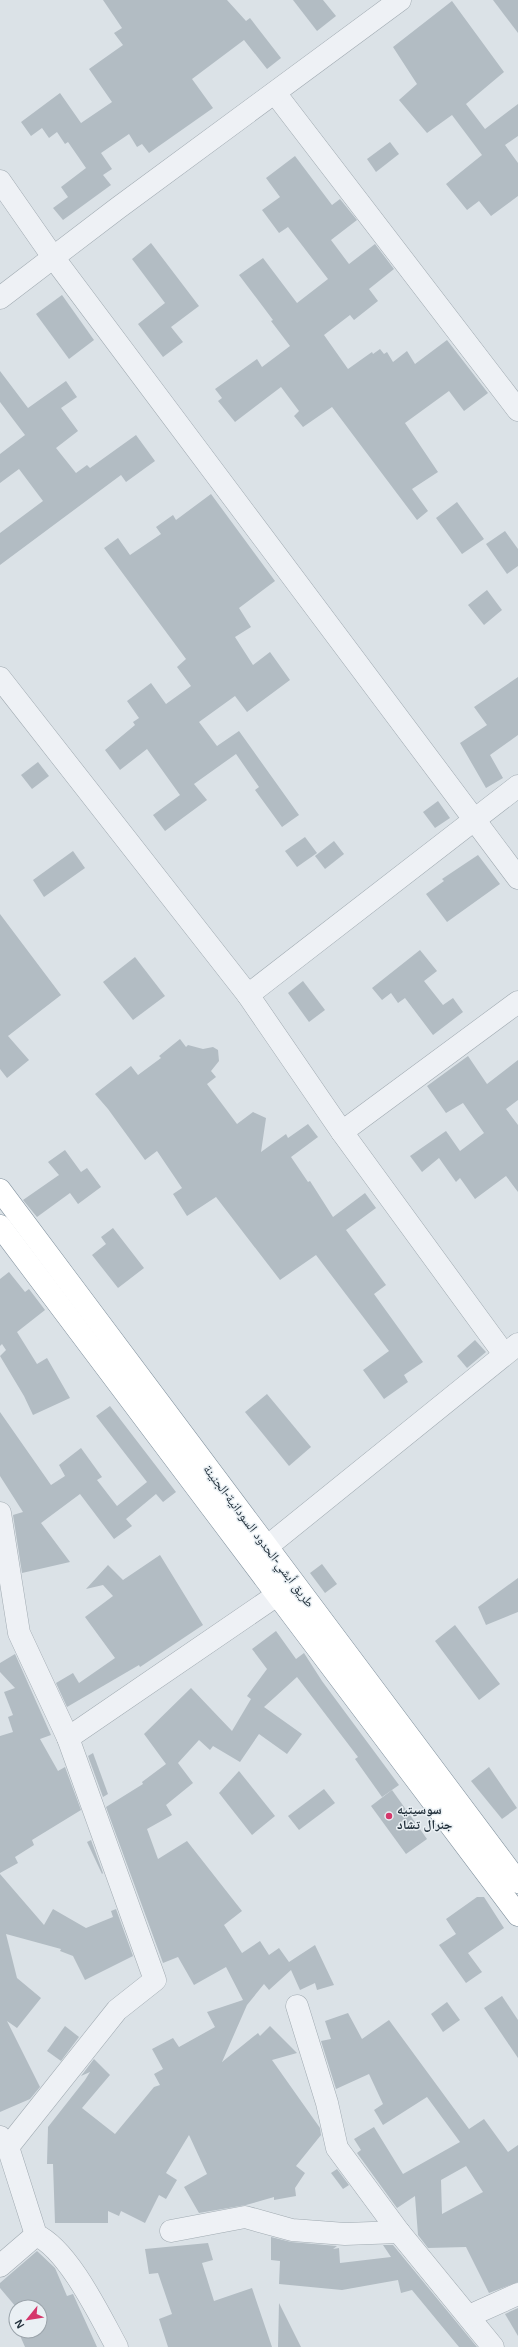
<svg xmlns="http://www.w3.org/2000/svg" width="518" height="2347" viewBox="0 0 518 2347" font-family="Helvetica,'Noto Naskh Arabic',sans-serif">
<style>
.building{fill:#b2bcc3;fill-rule:evenodd}
.lines{fill:none;stroke-linecap:round;stroke-linejoin:round}
.minor-casing{stroke:#a0aab1;stroke-width:23}
.highway-casing{stroke:#82929e;stroke-width:23}
.minor{stroke:#eef1f5;stroke-width:22}
.highway{stroke:#fff;stroke-width:22}
.poi-dot{fill:#d5376b;stroke:#eaf0f4;stroke-width:1.5}
.labels{text-anchor:middle;dominant-baseline:central;stroke-width:3;stroke-linejoin:round;paint-order:stroke}
.street-label{font-size:13px;fill:#24323d;stroke:#eaf0f4}
.poi-label{font-size:13px;font-weight:bold;fill:#24323d;stroke:#eaf0f4;text-anchor:start}
</style>
<rect width="100%" height="100%" fill="#dbe2e7"/>
<g class="building">
<path d="M 103,0 L 227,0 L 246,21 L 250,18 L 281,58 L 267,69 L 244,40 L 192,79 L 213,108 L 149,153 L 142,144 L 137,147 L 129,134 L 101,153 L 112,169 L 103,175 L 111,185 L 63,220 L 53,208 L 68,197 L 61,187 L 86,168 L 68,142 L 65,144 L 57,132 L 49,138 L 42,128 L 31,136 L 21,122 L 60,93 L 81,123 L 112,102 L 89,69 L 123,45 L 114,33 L 122,28 Z"/>
<path d="M 293,0 L 323,0 L 336,16 L 317,31 Z"/>
<path d="M 493,0 L 518,0 L 518,33 Z"/>
<path d="M 452,1 L 504,72 L 466,104 L 485,129 L 518,104 L 518,136 L 505,145 L 518,163 L 518,196 L 491,216 L 479,201 L 467,210 L 446,184 L 482,155 L 452,115 L 427,133 L 399,100 L 417,84 L 393,47 Z"/>
<path d="M 390,142 L 399,154 L 376,172 L 367,159 Z"/>
<path d="M 295,156 L 332,205 L 340,199 L 357,220 L 331,240 L 349,264 L 375,244 L 394,269 L 369,289 L 378,301 L 354,320 L 350,315 L 324,335 L 348,369 L 372,352 L 373,354 L 380,349 L 384,354 L 387,352 L 393,362 L 407,351 L 415,364 L 447,340 L 488,393 L 464,411 L 449,391 L 405,423 L 438,472 L 412,489 L 428,511 L 417,520 L 332,407 L 303,427 L 294,416 L 299,411 L 281,387 L 235,422 L 218,401 L 222,398 L 215,389 L 257,359 L 262,367 L 290,346 L 271,321 L 273,320 L 239,275 L 263,258 L 297,303 L 328,279 L 288,227 L 279,233 L 262,210 L 280,197 L 266,178 Z"/>
<path d="M 151,243 L 199,306 L 171,327 L 183,342 L 163,357 L 138,324 L 165,303 L 132,259 Z"/>
<path d="M 62,295 L 94,340 L 69,359 L 36,314 Z"/>
<path d="M 0,371 L 28,408 L 66,381 L 77,397 L 61,408 L 78,431 L 56,448 L 76,473 L 87,465 L 90,468 L 136,435 L 155,461 L 126,482 L 121,475 L 0,565 L 0,533 L 43,501 L 19,469 L 0,483 L 0,454 L 25,435 L 0,402 Z"/>
<path d="M 211,494 L 275,581 L 239,608 L 251,627 L 235,637 L 253,665 L 270,652 L 290,680 L 247,712 L 235,696 L 199,722 L 217,746 L 239,731 L 299,815 L 282,827 L 255,790 L 259,787 L 236,754 L 194,784 L 207,800 L 165,831 L 153,815 L 180,795 L 147,749 L 120,770 L 105,750 L 135,725 L 133,722 L 139,718 L 127,701 L 151,683 L 166,704 L 191,686 L 177,667 L 186,659 L 104,548 L 118,538 L 130,555 L 161,534 L 156,527 L 173,515 L 176,520 Z"/>
<path d="M 457,502 L 484,539 L 462,554 L 436,518 Z"/>
<path d="M 505,531 L 518,549 L 518,566 L 507,574 L 486,544 Z"/>
<path d="M 487,590 L 502,610 L 484,625 L 468,605 Z"/>
<path d="M 518,677 L 518,735 L 490,755 L 503,778 L 486,788 L 460,743 L 487,725 L 474,707 Z"/>
<path d="M 38,762 L 49,776 L 32,789 L 21,775 Z"/>
<path d="M 438,801 L 450,818 L 435,828 L 423,812 Z"/>
<path d="M 305,837 L 317,853 L 297,867 L 285,851 Z"/>
<path d="M 334,841 L 344,854 L 325,869 L 315,856 Z"/>
<path d="M 73,851 L 85,868 L 44,897 L 33,880 Z"/>
<path d="M 478,855 L 500,884 L 447,922 L 426,894 L 444,881 L 442,879 Z"/>
<path d="M 0,914 L 61,995 L 8,1036 L 29,1060 L 7,1078 L 0,1069 Z"/>
<path d="M 420,950 L 437,971 L 424,981 L 443,1005 L 453,998 L 463,1012 L 433,1035 L 405,998 L 398,1003 L 391,993 L 382,1000 L 372,988 Z"/>
<path d="M 135,957 L 165,996 L 133,1020 L 103,982 Z"/>
<path d="M 303,981 L 325,1010 L 309,1022 L 288,993 Z"/>
<path d="M 180,1039 L 186,1047 L 188,1045 L 203,1049 L 213,1047 L 218,1050 L 219,1061 L 211,1071 L 216,1077 L 207,1084 L 237,1124 L 253,1112 L 266,1118 L 261,1152 L 286,1134 L 288,1138 L 308,1124 L 318,1137 L 291,1157 L 308,1182 L 310,1181 L 333,1217 L 365,1193 L 376,1208 L 346,1230 L 386,1285 L 374,1294 L 423,1362 L 404,1375 L 408,1382 L 384,1399 L 363,1370 L 389,1351 L 316,1255 L 280,1280 L 216,1197 L 187,1216 L 173,1194 L 182,1188 L 157,1151 L 145,1160 L 108,1109 L 95,1094 L 131,1066 L 138,1075 L 161,1058 L 159,1056 Z"/>
<path d="M 468,1056 L 487,1084 L 518,1060 L 518,1100 L 506,1109 L 518,1125 L 518,1192 L 506,1176 L 475,1199 L 460,1178 L 456,1182 L 439,1158 L 422,1172 L 410,1156 L 446,1131 L 460,1151 L 484,1133 L 463,1103 L 446,1113 L 427,1086 Z"/>
<path d="M 65,1150 L 81,1172 L 87,1168 L 101,1187 L 78,1204 L 70,1193 L 37,1217 L 23,1200 L 59,1175 L 48,1162 Z"/>
<path d="M 113,1228 L 144,1268 L 118,1288 L 92,1255 L 106,1244 L 101,1237 Z"/>
<path d="M 9,1272 L 25,1292 L 29,1289 L 45,1310 L 17,1332 L 37,1364 L 47,1358 L 70,1398 L 33,1415 L 24,1396 L 0,1356 L 6,1350 L 2,1344 L 0,1346 L 0,1279 Z"/>
<path d="M 475,1340 L 486,1352 L 467,1368 L 457,1356 Z"/>
<path d="M 267,1394 L 311,1447 L 289,1466 L 245,1412 Z"/>
<path d="M 110,1406 L 176,1492 L 163,1502 L 156,1494 L 126,1519 L 132,1526 L 114,1539 L 80,1494 L 41,1523 L 70,1562 L 22,1573 L 13,1515 L 23,1512 L 0,1476 L 0,1412 L 51,1485 L 65,1476 L 59,1465 L 81,1448 L 102,1477 L 97,1480 L 117,1506 L 147,1482 L 96,1416 Z"/>
<path d="M 160,1555 L 203,1625 L 140,1667 L 139,1665 L 67,1707 L 56,1683 L 73,1673 L 79,1683 L 115,1658 L 85,1617 L 113,1596 L 103,1585 L 86,1589 L 108,1565 L 123,1580 Z"/>
<path d="M 322,1564 L 337,1584 L 325,1593 L 310,1573 Z"/>
<path d="M 518,1578 L 518,1612 L 486,1625 L 478,1607 Z"/>
<path d="M 455,1625 L 500,1684 L 479,1700 L 435,1641 Z"/>
<path d="M 276,1631 L 296,1659 L 304,1653 L 322,1681 L 399,1785 L 382,1797 L 355,1759 L 358,1757 L 297,1677 L 264,1707 L 302,1734 L 287,1754 L 259,1734 L 240,1762 L 213,1746 L 210,1750 L 199,1740 L 178,1763 L 193,1783 L 166,1805 L 172,1815 L 147,1829 L 158,1859 L 187,1841 L 242,1911 L 224,1925 L 242,1953 L 260,1941 L 269,1955 L 279,1948 L 289,1962 L 315,1945 L 334,1985 L 317,1990 L 315,1983 L 300,1990 L 291,1970 L 269,1990 L 264,1984 L 247,2005 L 222,2062 L 258,2033 L 260,2036 L 270,2026 L 297,2053 L 272,2060 L 320,2128 L 321,2135 L 296,2166 L 305,2173 L 295,2188 L 296,2196 L 274,2200 L 274,2197 L 246,2205 L 199,2213 L 184,2187 L 207,2174 L 189,2135 L 166,2173 L 177,2180 L 166,2199 L 159,2195 L 145,2223 L 121,2211 L 119,2216 L 108,2211 L 108,2223 L 55,2223 L 53,2164 L 47,2164 L 48,2127 L 85,2080 L 90,2072 L 81,2076 L 94,2059 L 110,2075 L 82,2108 L 115,2134 L 154,2087 L 160,2085 L 154,2074 L 163,2069 L 152,2049 L 173,2038 L 179,2047 L 215,2027 L 207,2012 L 243,2000 L 226,1967 L 194,1985 L 178,1957 L 163,1963 L 106,1807 L 143,1784 L 142,1782 L 166,1764 L 144,1734 L 191,1688 L 232,1731 L 251,1699 L 247,1696 L 267,1669 L 252,1649 Z"/>
<path d="M 15,1654 L 51,1735 L 40,1739 L 58,1771 L 65,1767 L 81,1810 L 32,1840 L 34,1845 L 15,1857 L 18,1863 L 0,1873 L 0,1736 L 13,1732 L 8,1717 L 13,1715 L 4,1692 L 15,1688 L 0,1672 L 0,1663 Z"/>
<path d="M 93,1753 L 108,1794 L 103,1797 L 88,1756 Z"/>
<path d="M 489,1767 L 517,1808 L 502,1819 L 471,1781 Z"/>
<path d="M 239,1771 L 275,1816 L 252,1835 L 219,1793 Z"/>
<path d="M 324,1789 L 335,1803 L 299,1830 L 288,1816 Z"/>
<path d="M 392,1790 L 427,1839 L 406,1854 L 371,1806 Z"/>
<path d="M 91,1840 L 103,1873 L 102,1874 L 87,1842 Z"/>
<path d="M 0,1874 L 44,1925 L 53,1909 L 86,1928 L 113,1917 L 111,1911 L 116,1909 L 133,1956 L 85,1980 L 73,1956 L 60,1951 L 61,1949 L 6,1934 L 17,1978 L 41,1998 L 17,2028 L 7,2021 L 40,2087 L 30,2099 L 0,2112 Z"/>
<path d="M 477,1897 L 484,1897 L 504,1928 L 468,1953 L 482,1972 L 466,1983 L 439,1945 L 456,1934 L 446,1919 Z"/>
<path d="M 502,1996 L 518,2020 L 518,2058 L 484,2008 Z"/>
<path d="M 447,2002 L 460,2020 L 443,2032 L 431,2014 Z"/>
<path d="M 348,2013 L 362,2039 L 389,2020 L 469,2129 L 484,2119 L 508,2152 L 518,2145 L 518,2282 L 489,2293 L 466,2247 L 428,2248 L 418,2235 L 415,2196 L 397,2208 L 357,2153 L 361,2150 L 354,2139 L 374,2127 L 403,2174 L 460,2142 L 427,2097 L 383,2125 L 374,2110 L 383,2104 L 369,2074 L 336,2089 L 321,2041 L 331,2039 L 325,2021 ZM 466,2166 L 483,2192 L 442,2214 L 441,2180 Z"/>
<path d="M 65,2026 L 79,2037 L 61,2061 L 47,2051 Z"/>
<path d="M 337,2169 L 349,2185 L 343,2189 L 331,2173 Z"/>
<path d="M 271,2237 L 291,2242 L 337,2246 L 333,2249 L 339,2248 L 340,2263 L 391,2257 L 383,2245 L 393,2245 L 477,2347 L 459,2347 L 412,2290 L 401,2293 L 398,2280 L 342,2290 L 279,2284 L 280,2261 L 271,2260 Z"/>
<path d="M 208,2243 L 213,2260 L 202,2263 L 214,2301 L 252,2288 L 272,2347 L 168,2347 L 159,2319 L 172,2314 L 158,2273 L 149,2274 L 145,2249 Z"/>
<path d="M 37,2251 L 55,2268 L 67,2296 L 73,2294 L 97,2347 L 25,2347 L 18,2331 L 40,2331 L 40,2307 L 16,2307 L 0,2288 L 0,2283 Z"/>
<path d="M 279,2303 L 301,2347 L 278,2347 Z"/>
<path d="M 518,2308 L 518,2336 L 505,2314 Z"/>
</g>
<g class="lines">
<defs>
<g id="minor">
<path d="M 275,93 L 518,410"/>
<path d="M 0,181 L 53,257 L 518,878"/>
<path d="M 0,298 L 118,208 L 400,0"/>
<path d="M 0,678 L 248,995 L 342,1132 L 504,1354"/>
<path d="M 248,995 L 518,786"/>
<path d="M 342,1132 L 518,1002"/>
<path d="M 0,1513 L 19,1633 L 68,1738 L 155,1980 L 117,2010 L 8,2147"/>
<path d="M 253,1558 L 518,1344"/>
<path d="M 68,1738 L 277,1595"/>
<path d="M 297,2006 L 327,2103 L 337,2148 L 399,2232 L 493,2347"/>
<path d="M 0,2137 L 8,2147 L 36,2235 C 68,2249 100,2316 117,2347"/>
<path d="M 171,2231 L 245,2217 L 292,2230 L 345,2234 L 399,2232"/>
<path d="M 0,2266 L 36,2235"/>
<path d="M 469,2316 L 518,2294"/>
</g>
<g id="highway">
<path d="M 0,1190 L 518,1882"/>
<path d="M 0,1226 L 518,1915"/>
</g>
</defs>
<use href="#minor" class="minor-casing"/>
<use href="#highway" class="highway-casing"/>
<use href="#minor" class="minor"/>
<use href="#highway" class="highway"/>
</g>
<circle class="poi-dot" cx="389" cy="1816" r="4"/>
<g class="labels">
<g class="street-label">
<text transform="translate(259 1536) rotate(53)">طريق أبشي-الحدود السودانية-الجنينة</text>
</g>
<g class="poi-label">
<text x="397" y="1809">سوسيتيه<tspan x="397" dy="15">جنرال تشاد</tspan></text>
</g>
</g>
<g transform="translate(28 2319) rotate(240)"><circle r="19" fill="#eaf0f4" stroke="#9ba4ab"/>
<path d="M0-3L7 15L0 10L-7 15Z" fill="#d5376b"/>
<text y="-6" font-size="11" font-weight="bold" text-anchor="middle" fill="#24323d">N</text>
</g>
</svg>
